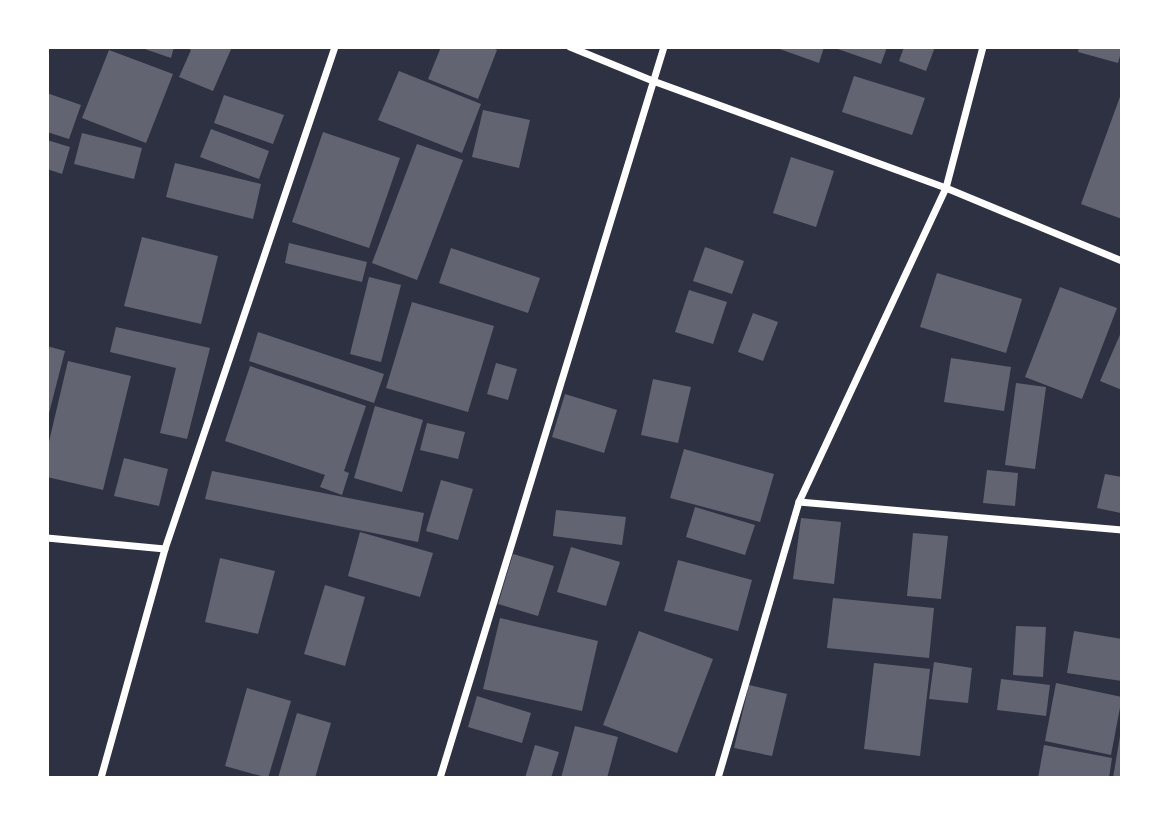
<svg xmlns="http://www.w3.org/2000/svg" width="1169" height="825" viewBox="0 0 1169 825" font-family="Ubuntu,sans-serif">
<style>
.building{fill:#626471}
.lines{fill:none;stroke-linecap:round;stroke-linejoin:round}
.minor{stroke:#fff;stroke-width:7}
</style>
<rect width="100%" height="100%" fill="#2d3142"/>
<g class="building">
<path d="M 139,47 L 174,47 L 171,58 Z"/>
<path d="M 186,47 L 232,47 L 213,91 L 179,77 L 191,50 Z"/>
<path d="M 441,47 L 490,47 L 497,50 L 478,99 L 428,79 Z"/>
<path d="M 774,47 L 824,47 L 819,63 Z"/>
<path d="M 832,47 L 887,47 L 881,64 Z"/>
<path d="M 904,47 L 935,47 L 926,71 L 899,61 Z"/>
<path d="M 1079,47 L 1122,47 L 1122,49 L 1118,63 L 1078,52 Z"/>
<path d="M 109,50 L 173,74 L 146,143 L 82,118 Z"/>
<path d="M 399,71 L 481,104 L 462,153 L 378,120 Z"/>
<path d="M 854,76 L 925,98 L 912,135 L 842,112 Z"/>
<path d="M 47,93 L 81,105 L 69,139 L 47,132 Z"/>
<path d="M 1121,94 L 1122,94 L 1122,219 L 1081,204 Z"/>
<path d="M 224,95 L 284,115 L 273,144 L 214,123 Z"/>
<path d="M 483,110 L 530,120 L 519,168 L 472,157 Z"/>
<path d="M 211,129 L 269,151 L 259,179 L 200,157 Z"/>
<path d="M 323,132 L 400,158 L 369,248 L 292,222 Z"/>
<path d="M 82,133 L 142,148 L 134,179 L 74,164 Z"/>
<path d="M 47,140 L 70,147 L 62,174 L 47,169 Z"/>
<path d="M 417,144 L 463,160 L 417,280 L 372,263 Z"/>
<path d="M 791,157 L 834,171 L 816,227 L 773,213 Z"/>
<path d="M 175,163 L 261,184 L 253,219 L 166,197 Z"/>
<path d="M 142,237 L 218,256 L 201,324 L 124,306 Z"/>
<path d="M 289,243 L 367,262 L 362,282 L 285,263 Z"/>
<path d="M 705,247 L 744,261 L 732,294 L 693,281 Z"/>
<path d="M 451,248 L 540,278 L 528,313 L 439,283 Z"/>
<path d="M 937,273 L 1022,299 L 1006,353 L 920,327 Z"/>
<path d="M 369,277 L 401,285 L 381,362 L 350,354 Z"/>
<path d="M 1060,287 L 1117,308 L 1082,399 L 1025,377 Z"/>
<path d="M 689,290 L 727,302 L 713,344 L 675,332 Z"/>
<path d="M 412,302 L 494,326 L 468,412 L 386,388 Z"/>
<path d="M 753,313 L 778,322 L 763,361 L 738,352 Z"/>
<path d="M 116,327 L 210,348 L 187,439 L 160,433 L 176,368 L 110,352 Z"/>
<path d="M 1122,330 L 1122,390 L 1100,381 Z"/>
<path d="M 258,332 L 384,374 L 374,403 L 249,361 Z"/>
<path d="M 47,346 L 65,351 L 48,417 L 47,417 Z"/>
<path d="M 951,358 L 1011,367 L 1004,411 L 944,402 Z"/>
<path d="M 68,361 L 131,376 L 103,490 L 47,477 L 47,450 Z"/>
<path d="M 496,363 L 517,369 L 508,400 L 487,394 Z"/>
<path d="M 250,366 L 366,406 L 344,471 L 349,473 L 342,495 L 320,487 L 325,475 L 225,441 Z"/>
<path d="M 653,379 L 691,387 L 678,443 L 641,435 Z"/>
<path d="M 1016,383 L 1046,387 L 1035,469 L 1005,465 Z"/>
<path d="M 565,394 L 617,410 L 604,453 L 552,437 Z"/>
<path d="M 375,406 L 423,420 L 402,492 L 354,478 Z"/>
<path d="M 427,423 L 465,432 L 458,459 L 420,450 Z"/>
<path d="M 684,449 L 774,474 L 760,522 L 670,498 Z"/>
<path d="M 124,458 L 168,469 L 159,506 L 114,496 Z"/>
<path d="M 987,470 L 1018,473 L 1015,506 L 983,503 Z"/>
<path d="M 212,471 L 424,513 L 418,542 L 205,499 Z"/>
<path d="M 1105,474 L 1122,477 L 1121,513 L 1097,508 Z"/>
<path d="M 441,480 L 473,489 L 458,540 L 426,531 Z"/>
<path d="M 695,507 L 755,525 L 745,555 L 686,537 Z"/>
<path d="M 556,510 L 626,517 L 622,545 L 553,536 Z"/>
<path d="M 801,518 L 841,522 L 834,584 L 793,579 Z"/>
<path d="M 360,532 L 433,553 L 420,597 L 348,576 Z"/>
<path d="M 913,533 L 948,536 L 941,599 L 907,596 Z"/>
<path d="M 571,547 L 620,562 L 606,606 L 557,592 Z"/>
<path d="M 513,554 L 554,566 L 538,616 L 498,604 Z"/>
<path d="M 220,558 L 275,571 L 258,634 L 205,622 Z"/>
<path d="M 678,560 L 752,580 L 738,631 L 664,611 Z"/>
<path d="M 325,585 L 365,597 L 345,666 L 304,654 Z"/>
<path d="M 833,598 L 934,608 L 929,658 L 827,648 Z"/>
<path d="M 500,618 L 598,641 L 582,711 L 483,689 Z"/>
<path d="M 1016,626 L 1046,627 L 1043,677 L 1013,675 Z"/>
<path d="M 639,631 L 713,659 L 677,753 L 603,725 Z"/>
<path d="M 1074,631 L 1122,639 L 1122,681 L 1067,673 Z"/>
<path d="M 934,662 L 972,668 L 968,703 L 929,699 Z"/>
<path d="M 874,663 L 930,669 L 920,756 L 864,749 Z"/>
<path d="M 1001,679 L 1050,685 L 1046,716 L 997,710 Z"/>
<path d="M 1056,683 L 1122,697 L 1111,755 L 1045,741 Z"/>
<path d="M 749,685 L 787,694 L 772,756 L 734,748 Z"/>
<path d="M 247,688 L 291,701 L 268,778 L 225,766 Z"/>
<path d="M 477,696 L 531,713 L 522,743 L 468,727 Z"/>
<path d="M 297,713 L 331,723 L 315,778 L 278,778 Z"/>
<path d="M 575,726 L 618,737 L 607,778 L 561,778 Z"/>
<path d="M 1120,736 L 1122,778 L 1113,778 Z"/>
<path d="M 535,745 L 559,752 L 551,778 L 525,778 Z"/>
<path d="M 1044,745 L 1112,758 L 1109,778 L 1038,778 Z"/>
</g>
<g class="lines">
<g class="minor">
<path d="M 570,47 L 653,81 L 946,188 L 1122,261"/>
<path d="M 799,502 L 1122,530"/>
<path d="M 47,538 L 165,549"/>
<path d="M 101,778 L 165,549 L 335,47"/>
<path d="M 440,778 L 664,47"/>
<path d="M 718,778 L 799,502 L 946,188 L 983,47"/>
</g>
</g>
<rect width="1169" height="825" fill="none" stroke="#ffffff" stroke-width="98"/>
</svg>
